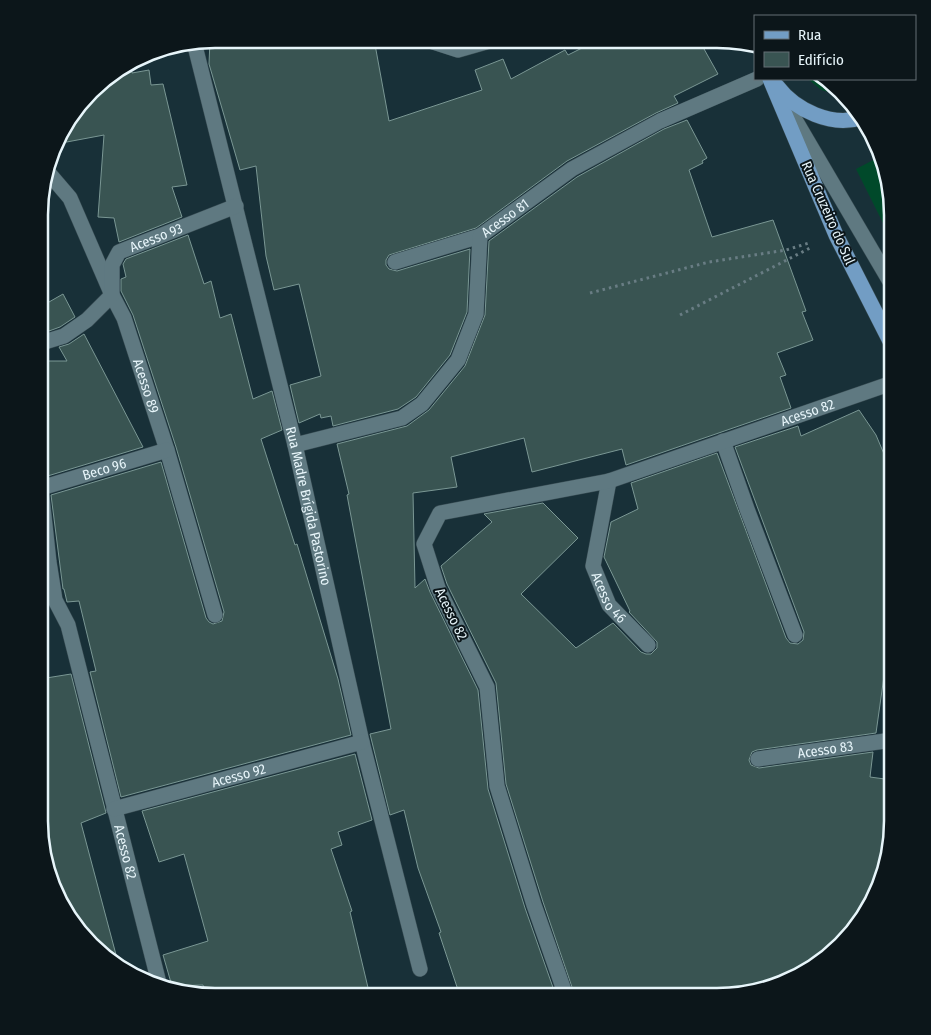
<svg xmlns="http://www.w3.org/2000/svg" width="931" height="1035" viewBox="0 0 931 1035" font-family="'Fira Sans Condensed',sans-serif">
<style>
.green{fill:#00492a}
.building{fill:#395452;stroke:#7a9794}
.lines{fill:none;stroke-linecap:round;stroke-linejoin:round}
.minor-casing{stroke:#394d54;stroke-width:16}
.major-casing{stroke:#394d54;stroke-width:16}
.path{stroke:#697d84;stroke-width:3;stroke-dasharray:2.5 4;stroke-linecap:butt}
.minor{stroke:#5f7981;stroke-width:15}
.major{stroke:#729dc4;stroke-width:15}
.labels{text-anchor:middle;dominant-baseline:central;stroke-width:4;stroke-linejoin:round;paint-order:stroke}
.street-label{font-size:14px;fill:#e7f5fa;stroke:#0c161a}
.rim{fill:none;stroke:#e7f5fa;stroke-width:2.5}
</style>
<rect width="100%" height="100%" fill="#183038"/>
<g class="green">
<path d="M 808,79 L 822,79 L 840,95 L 821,90 Z"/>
<path d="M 877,158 L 892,203 L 892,241 L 856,169 Z"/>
</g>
<g class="building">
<path d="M 215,39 L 374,39 L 389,121 L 482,90 L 475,70 L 503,59 L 511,79 L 565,50 L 568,55 L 598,40 L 699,40 L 718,74 L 674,96 L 678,103 L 656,113 L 567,161 L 476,228 L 389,255 L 386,260 L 386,265 L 389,269 L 397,271 L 470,249 L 467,312 L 450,355 L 416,397 L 398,409 L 333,426 L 331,416 L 321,418 L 320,414 L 299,423 L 290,385 L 321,376 L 299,284 L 274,290 L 266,256 L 256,166 L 240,170 L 209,64 L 210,40 Z"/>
<path d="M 130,64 L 132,73 L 149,70 L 151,85 L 163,84 L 187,185 L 172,187 L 182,217 L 119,242 L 114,218 L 98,217 L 104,135 L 56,144 L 62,126 L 99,82 Z"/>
<path d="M 687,120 L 707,158 L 702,161 L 703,163 L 689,170 L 712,237 L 773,220 L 806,311 L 802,312 L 813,340 L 777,353 L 786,375 L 780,377 L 791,408 L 626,465 L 622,449 L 532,472 L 524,438 L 451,457 L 457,487 L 413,493 L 415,588 L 425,579 L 430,592 L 478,690 L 488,789 L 525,908 L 556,996 L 460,996 L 439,933 L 441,932 L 418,868 L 404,810 L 390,815 L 370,734 L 391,729 L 347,495 L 349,494 L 337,444 L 407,426 L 429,410 L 465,366 L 485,315 L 489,241 L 577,177 L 664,129 Z"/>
<path d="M 188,235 L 204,284 L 211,281 L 220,318 L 231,314 L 253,399 L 272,391 L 282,430 L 261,439 L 295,545 L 297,544 L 338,679 L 351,735 L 121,797 L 90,672 L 96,671 L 79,601 L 67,602 L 64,589 L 63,589 L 51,495 L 161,462 L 206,618 L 209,622 L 213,624 L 222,621 L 224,612 L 176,447 L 133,315 L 121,291 L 121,279 L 126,277 L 123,264 L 126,259 Z"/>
<path d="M 63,294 L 75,317 L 60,327 L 49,331 L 41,318 L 42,306 Z"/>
<path d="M 84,334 L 143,447 L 41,478 L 41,361 L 67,361 L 59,347 L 69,344 Z"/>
<path d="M 859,410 L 876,435 L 892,473 L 892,619 L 876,733 L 757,750 L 752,752 L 749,760 L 751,765 L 759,768 L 873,752 L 870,777 L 892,780 L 892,832 L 869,908 L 814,967 L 728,996 L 575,996 L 543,902 L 506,784 L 496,683 L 447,584 L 441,566 L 492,522 L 484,514 L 543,503 L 578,538 L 521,594 L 576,648 L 613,623 L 641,652 L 646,654 L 651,654 L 657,648 L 657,642 L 629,612 L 630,611 L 604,557 L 611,522 L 638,509 L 631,483 L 717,453 L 786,638 L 790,643 L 798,644 L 803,640 L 804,632 L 735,447 L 798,426 L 801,436 Z"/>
<path d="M 40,567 L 45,598 L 40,600 Z"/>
<path d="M 71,674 L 106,813 L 81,823 L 119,966 L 68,918 L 39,832 L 40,679 Z"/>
<path d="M 355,754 L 372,820 L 338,832 L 342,845 L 331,849 L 352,911 L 350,912 L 370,996 L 206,996 L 203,985 L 172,986 L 163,955 L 208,941 L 184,854 L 159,862 L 142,811 Z"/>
</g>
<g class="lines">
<defs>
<g id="minor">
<path d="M 424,39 L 458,50 L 493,40"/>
<path id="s1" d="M 194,42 L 295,445 L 362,742 L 420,969"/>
<path d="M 787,106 L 892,285"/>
<path id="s2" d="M 46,170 L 70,198 L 112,295 L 124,318 L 167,450 L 215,615"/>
<path d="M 395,262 L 480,236"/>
<path id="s3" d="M 41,343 L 64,336 L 87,320 L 112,295 L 112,265 L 119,252 L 236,206"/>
<path d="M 723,441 L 747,509 L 795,635"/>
<path id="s4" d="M 295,445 L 402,418 L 422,404 L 458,360 L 476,314 L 480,236 L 572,169 L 660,121 L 757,79"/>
<path id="s5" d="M 609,481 L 593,566 L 609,605 L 648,645"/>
<path id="s6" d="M 41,488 L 49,562 L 55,600 L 68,625 L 159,983"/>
<path id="s7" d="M 41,488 L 167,450"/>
<path id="s8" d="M 758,759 L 892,740"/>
<path id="s9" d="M 114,809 L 362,742"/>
<path id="s10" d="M 566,996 L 534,905 L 497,786 L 487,687 L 438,588 L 424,544 L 440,513 L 609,481 L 892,383"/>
</g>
<g id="major">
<path d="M 770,79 L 836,235 L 892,345"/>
<path d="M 777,86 C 795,110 832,128 863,117"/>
</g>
</defs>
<use href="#minor" class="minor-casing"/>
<use href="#major" class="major-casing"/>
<g class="path">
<path d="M 590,293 L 709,262 L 786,250 L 809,243"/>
<path d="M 680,315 L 810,248"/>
</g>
<use href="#minor" class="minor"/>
<use href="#major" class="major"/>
</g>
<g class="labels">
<g class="street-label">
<text transform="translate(828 213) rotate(66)">Rua Cruzeiro do Sul</text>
<text stroke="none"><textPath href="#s4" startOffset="350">Acesso 81</textPath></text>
<text stroke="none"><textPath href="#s3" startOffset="172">Acesso 93</textPath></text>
<text stroke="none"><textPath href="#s2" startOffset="240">Acesso 89</textPath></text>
<text stroke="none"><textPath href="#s10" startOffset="894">Acesso 82</textPath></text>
<text stroke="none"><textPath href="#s7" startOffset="66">Beco 96</textPath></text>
<text stroke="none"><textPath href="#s1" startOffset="478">Rua Madre Brígida Pastorino</textPath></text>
<text stroke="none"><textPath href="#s5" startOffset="122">Acesso 46</textPath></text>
<text transform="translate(451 614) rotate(64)">Acesso 82</text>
<text stroke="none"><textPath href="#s8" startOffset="68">Acesso 83</textPath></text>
<text stroke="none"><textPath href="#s9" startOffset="129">Acesso 92</textPath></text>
<text stroke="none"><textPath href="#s6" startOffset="375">Acesso 82</textPath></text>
</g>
</g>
<path d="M0 0H931V1035H0ZM215 48H717A167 167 0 0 1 884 215V821A167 167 0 0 1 717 988H215A167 167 0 0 1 48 821V215A167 167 0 0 1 215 48Z" fill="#0c161a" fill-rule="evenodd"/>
<path class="rim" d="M215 48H717A167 167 0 0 1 884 215V821A167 167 0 0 1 717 988H215A167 167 0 0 1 48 821V215A167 167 0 0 1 215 48Z"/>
<rect x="754" y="15" width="162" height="65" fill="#0c161a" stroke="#646f74"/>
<rect x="764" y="31" width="25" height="8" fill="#729dc4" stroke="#646f74"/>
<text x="798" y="40" font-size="15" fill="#e7f5fa">Rua</text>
<rect x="764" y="52" width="25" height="15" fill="#395452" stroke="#646f74"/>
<text x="798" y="65" font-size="15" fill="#e7f5fa">Edifício</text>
</svg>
